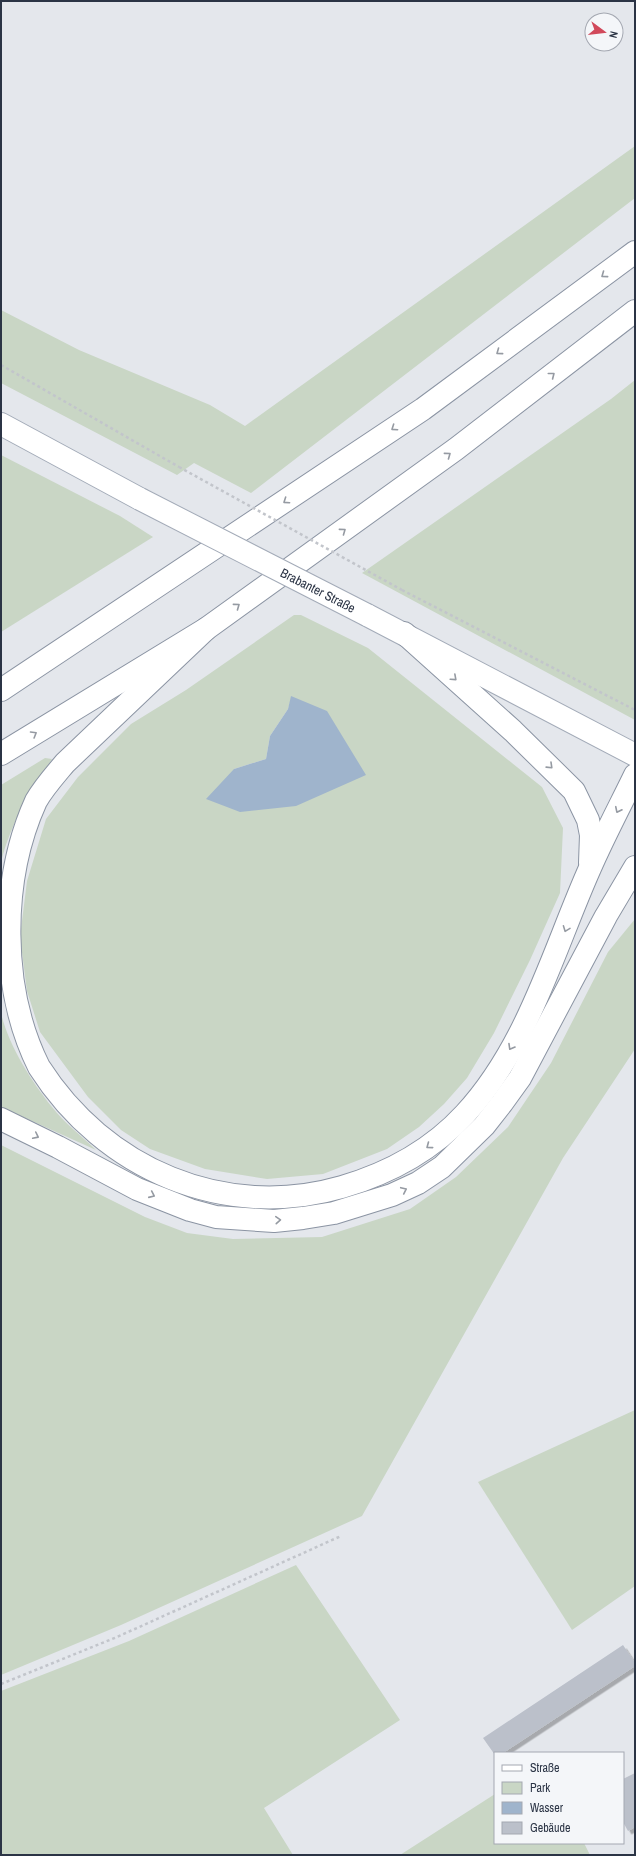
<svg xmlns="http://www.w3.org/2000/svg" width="636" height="1856" viewBox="0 0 636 1856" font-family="'Archivo Narrow',sans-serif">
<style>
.green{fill:#c9d6c5;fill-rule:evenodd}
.water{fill:#9fb4cc}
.building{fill:#bbc0ca;filter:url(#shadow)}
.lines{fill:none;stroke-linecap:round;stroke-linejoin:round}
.major-casing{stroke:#a3abb8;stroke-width:24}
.highway-casing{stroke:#8b94a3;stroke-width:24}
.path{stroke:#c2c5cb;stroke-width:2.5;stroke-dasharray:3 3;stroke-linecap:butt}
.major{stroke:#fff;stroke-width:22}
.highway{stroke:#fff;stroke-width:22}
.major-bridge-casing{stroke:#a3abb8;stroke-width:24;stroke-linecap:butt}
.path-bridge{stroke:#c2c5cb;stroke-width:2.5;stroke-dasharray:3 3;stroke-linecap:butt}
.major-bridge{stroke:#fff;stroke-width:22}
.oneway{stroke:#959aa2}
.labels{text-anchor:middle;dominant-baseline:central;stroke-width:3;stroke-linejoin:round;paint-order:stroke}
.street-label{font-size:13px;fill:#2b3445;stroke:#f4f6f9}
</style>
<defs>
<filter id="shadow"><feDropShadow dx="3.5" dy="3.5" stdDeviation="0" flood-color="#0004"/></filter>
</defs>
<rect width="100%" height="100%" fill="#e4e7ec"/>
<g class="green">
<path d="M 635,146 L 635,198 L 251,493 L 194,463 L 177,475 L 1,383 L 1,310 L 79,350 L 210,405 L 245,426 Z"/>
<path d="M 635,380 L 635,720 L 362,573 L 611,399 Z"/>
<path d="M 1,455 L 120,516 L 153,537 L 1,632 Z"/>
<path d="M 294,615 L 301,615 L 368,648 L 542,787 L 563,828 L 560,893 L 530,960 L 494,1033 L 467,1078 L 444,1104 L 419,1127 L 387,1149 L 323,1174 L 267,1179 L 205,1169 L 150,1149 L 121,1130 L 88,1097 L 40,1032 L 27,991 L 20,937 L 27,881 L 46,819 L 78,777 L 131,724 L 186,690 ZM 292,696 L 296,806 L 234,769 L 266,759 L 270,736 L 288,709 Z"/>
<path d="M 45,758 L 52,759 C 29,794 12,820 1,862 L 1,785 Z"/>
<path d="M 635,919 L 635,1049 L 563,1158 L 362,1516 L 121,1625 L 1,1675 L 1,1145 L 145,1217 L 187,1233 L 233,1239 L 322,1237 L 410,1209 L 456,1177 L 508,1127 L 551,1063 L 608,952 Z"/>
<path d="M 1,1013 C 8,1044 31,1081 52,1107 C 64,1123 82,1136 96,1150 L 1,1107 Z"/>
<path d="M 635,1410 L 635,1586 L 572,1630 L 478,1482 Z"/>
<path d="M 296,1565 L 400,1720 L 264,1808 L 293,1855 L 1,1855 L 1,1691 L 129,1641 Z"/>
<path d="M 495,1794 L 495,1843 L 584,1843 L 590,1855 L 400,1855 Z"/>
</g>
<path class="water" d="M 291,696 L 327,711 L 366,775 L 296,806 L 240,812 L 206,799 L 234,769 L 266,759 L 270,736 L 288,709 Z"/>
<g class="building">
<path d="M 623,1645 L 635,1663 L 635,1666 L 503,1753 L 495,1753 L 495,1755 L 483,1738 Z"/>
<path d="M 635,1773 L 635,1827 L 628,1831 L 623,1822 L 623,1779 Z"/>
</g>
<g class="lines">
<defs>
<g id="major">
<path d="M 1,424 L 140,499"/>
<path d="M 367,615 L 635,755"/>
</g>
<g id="highway">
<path d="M 206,629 L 65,763 C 55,775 44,787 36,801 C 0,880 0,989 39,1067 C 104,1169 224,1221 342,1187 C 390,1173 431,1151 465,1114 C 528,1046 553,951 590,868 C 604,836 620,806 635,775"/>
<path d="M 404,633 L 513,731 L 574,791 L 588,820 L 591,835 L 590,863"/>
<path d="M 1,690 L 423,409 L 635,252"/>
<path d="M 1,754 L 206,629 L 456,449 L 635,311"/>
<path d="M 1,1119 L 58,1147 L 137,1189 L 190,1210 L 216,1217 L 274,1221 L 303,1218 L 334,1213 L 392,1195 L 418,1183 L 442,1167 L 484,1126 L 502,1103 L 520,1078 L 606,916 L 635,867"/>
</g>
</defs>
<use href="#major" class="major-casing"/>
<use href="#highway" class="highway-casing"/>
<g class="path">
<path d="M 1,365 L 179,467"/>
<path d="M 402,590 L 635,710"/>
<path d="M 1,1684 L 117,1637 L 341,1536"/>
</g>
<use href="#major" class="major"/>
<use href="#highway" class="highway"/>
<defs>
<g id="major-bridge">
<path id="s1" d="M 140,499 L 367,615"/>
</g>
</defs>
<use href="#major-bridge" class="major-bridge-casing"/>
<path class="path-bridge" d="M 179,467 L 402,590"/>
<use href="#major-bridge" class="major-bridge"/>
</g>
<defs><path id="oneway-chevron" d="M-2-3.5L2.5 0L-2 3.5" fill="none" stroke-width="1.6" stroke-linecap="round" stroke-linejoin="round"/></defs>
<g class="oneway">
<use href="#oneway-chevron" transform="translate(604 275) rotate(144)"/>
<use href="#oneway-chevron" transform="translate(499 352) rotate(144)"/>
<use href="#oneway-chevron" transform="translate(552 375) rotate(-38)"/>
<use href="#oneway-chevron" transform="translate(394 428) rotate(146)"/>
<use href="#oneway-chevron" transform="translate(448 455) rotate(-36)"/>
<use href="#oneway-chevron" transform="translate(286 501) rotate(146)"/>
<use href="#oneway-chevron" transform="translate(343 531) rotate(-36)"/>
<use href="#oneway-chevron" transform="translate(237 606) rotate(-36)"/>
<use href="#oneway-chevron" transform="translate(454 678) rotate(42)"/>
<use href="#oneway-chevron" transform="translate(34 734) rotate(-31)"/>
<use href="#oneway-chevron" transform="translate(550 766) rotate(44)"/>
<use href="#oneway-chevron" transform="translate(618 810) rotate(116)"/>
<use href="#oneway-chevron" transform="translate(566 929) rotate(111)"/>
<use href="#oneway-chevron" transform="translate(511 1047) rotate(120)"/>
<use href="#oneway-chevron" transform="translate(36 1136) rotate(26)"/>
<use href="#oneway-chevron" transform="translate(429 1146) rotate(143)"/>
<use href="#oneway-chevron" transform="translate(404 1190) rotate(-25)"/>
<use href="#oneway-chevron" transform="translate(152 1195) rotate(24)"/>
<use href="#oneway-chevron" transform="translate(278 1220) rotate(-4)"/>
</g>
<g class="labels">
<g class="street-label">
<text stroke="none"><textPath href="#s1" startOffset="200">Brabanter Straße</textPath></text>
</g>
</g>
<rect width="636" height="1856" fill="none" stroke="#2b3445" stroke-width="4"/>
<rect x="494" y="1752" width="130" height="92" fill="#f4f6f9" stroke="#a4a8b1"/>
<rect x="502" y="1765" width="20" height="6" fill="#ffffff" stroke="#a4a8b1"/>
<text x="530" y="1772" font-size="12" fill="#2b3445">Straße</text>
<rect x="502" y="1782" width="20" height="12" fill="#c9d6c5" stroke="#a4a8b1"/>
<text x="530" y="1792" font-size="12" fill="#2b3445">Park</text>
<rect x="502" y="1802" width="20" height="12" fill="#9fb4cc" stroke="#a4a8b1"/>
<text x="530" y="1812" font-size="12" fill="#2b3445">Wasser</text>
<rect x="502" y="1822" width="20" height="12" fill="#bbc0ca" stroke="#a4a8b1"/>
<text x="530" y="1832" font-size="12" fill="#2b3445">Gebäude</text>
<g transform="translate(604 32) rotate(105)"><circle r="19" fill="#f4f6f9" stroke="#a4a8b1"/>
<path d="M0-3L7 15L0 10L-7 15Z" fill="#d1495b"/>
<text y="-6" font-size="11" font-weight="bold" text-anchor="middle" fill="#2b3445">N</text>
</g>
</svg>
